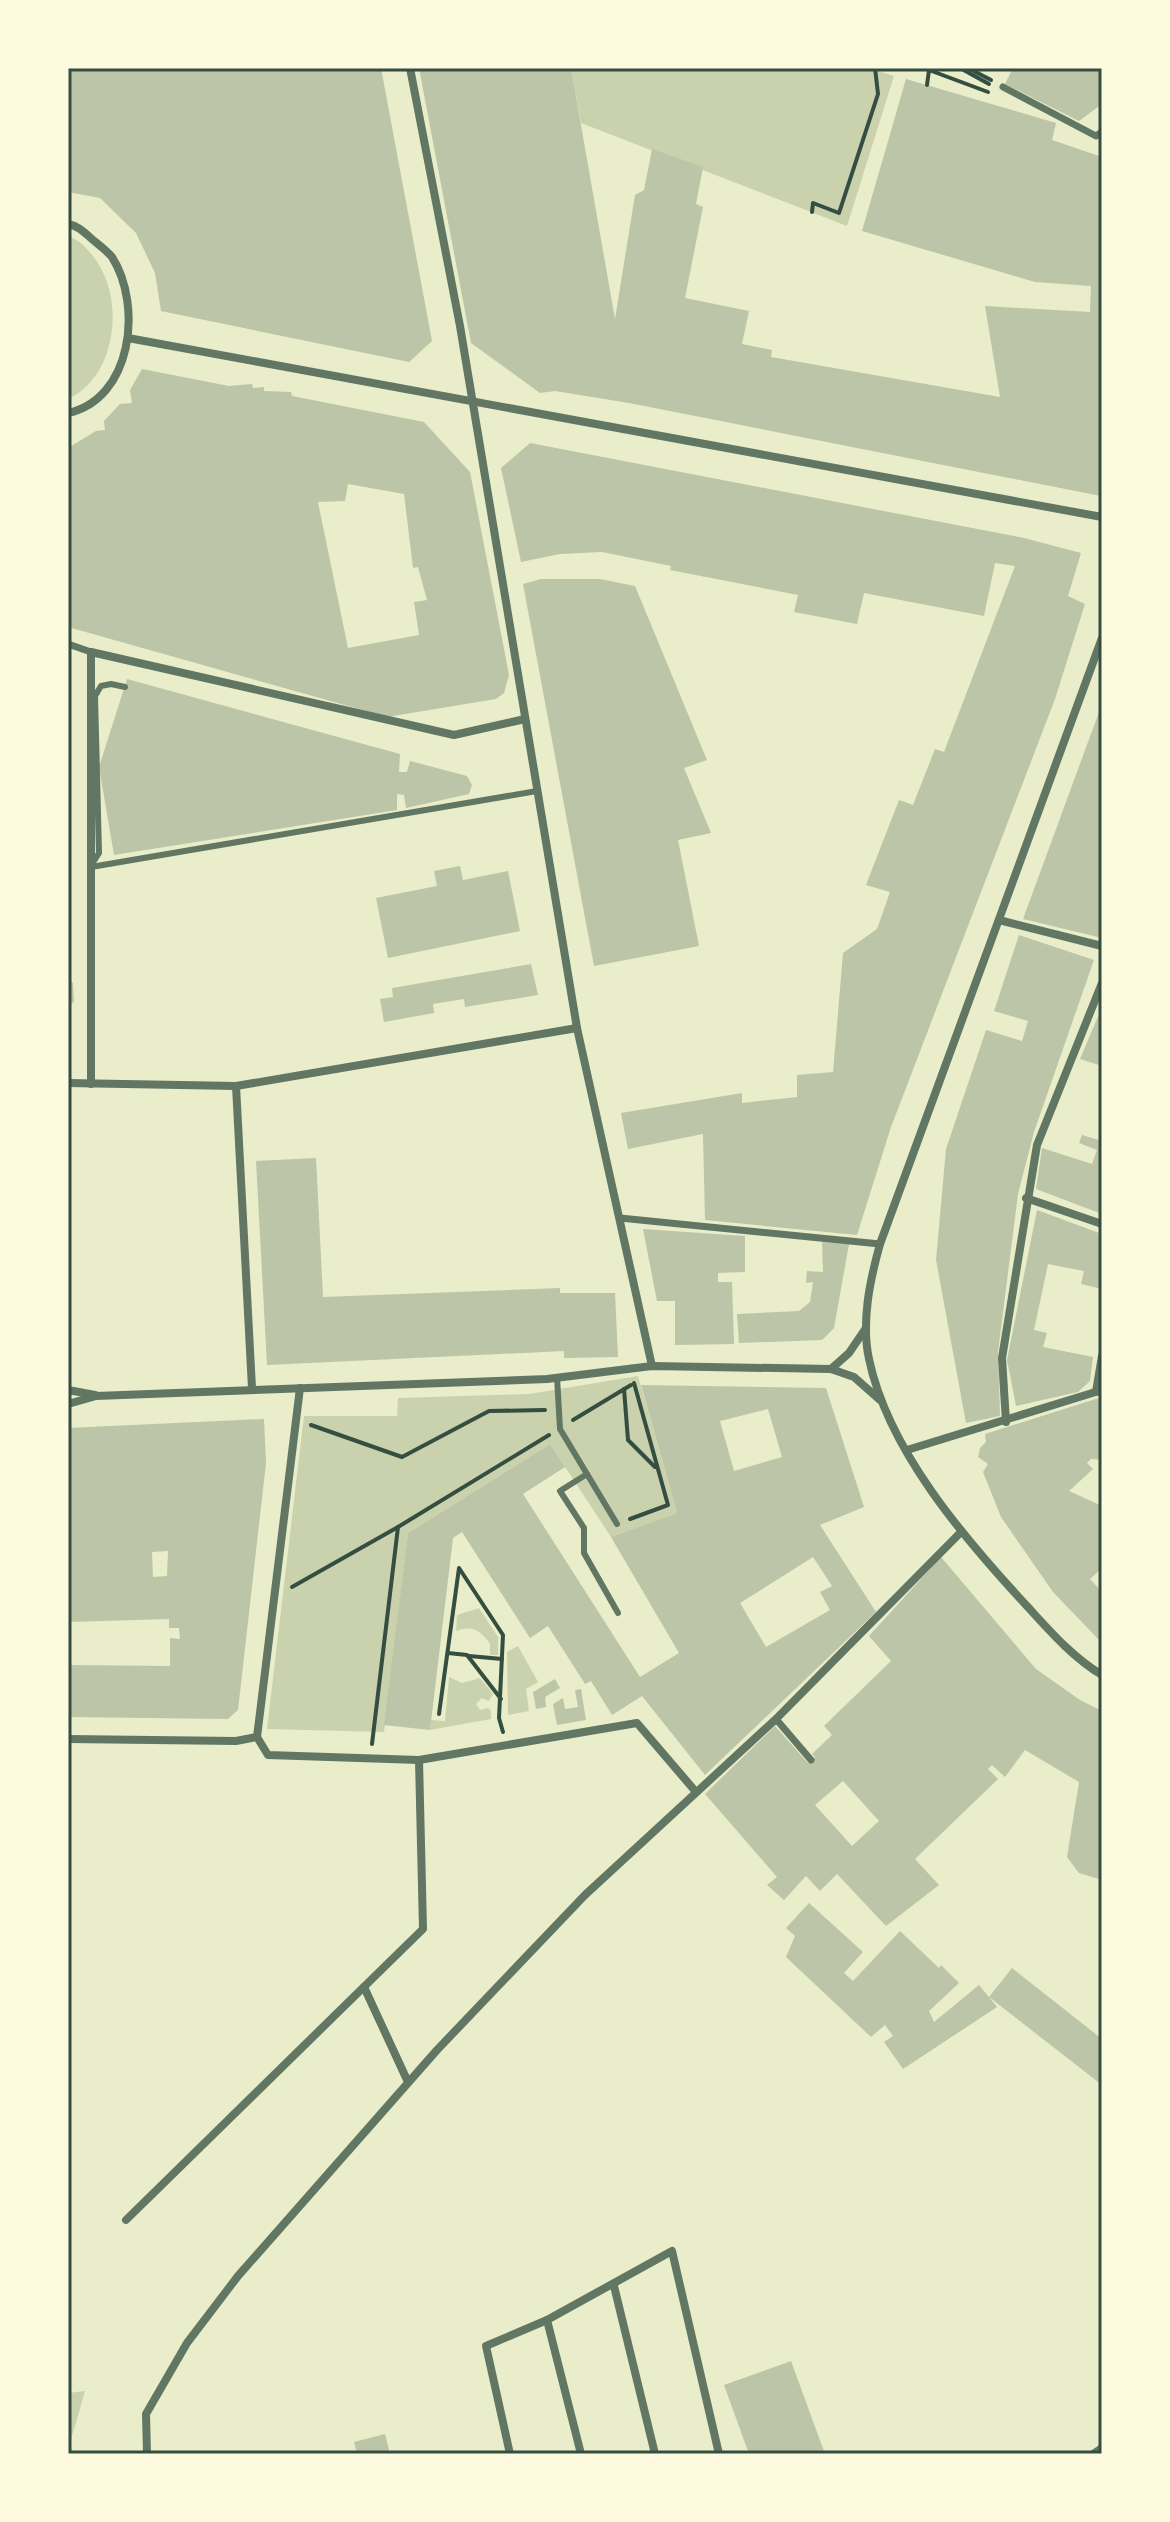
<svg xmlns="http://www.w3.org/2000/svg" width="1170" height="2522" viewBox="0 0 1170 2522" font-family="Merriweather,serif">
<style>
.green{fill:#cad2ad}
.building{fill:#bcc5a7;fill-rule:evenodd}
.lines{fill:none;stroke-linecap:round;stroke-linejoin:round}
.path{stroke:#344e41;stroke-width:4}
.service{stroke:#617663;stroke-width:6}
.pedestrian{stroke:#617663;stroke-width:7}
.minor{stroke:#617663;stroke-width:8}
.neatline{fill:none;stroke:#344e41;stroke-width:3}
</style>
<rect width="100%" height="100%" fill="#e9edc9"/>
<g class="green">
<path d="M 571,68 L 881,68 L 881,72 L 894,76 L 847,226 L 581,123 Z"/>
<path d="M 68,237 C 79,239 85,247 92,255 C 126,295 118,376 68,399 Z"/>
<path d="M 638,1376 L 677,1513 L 611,1537 L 550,1444 L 408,1533 L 384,1732 L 267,1729 L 304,1416 L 397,1416 L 398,1398 L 529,1394 Z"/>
<path d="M 479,1608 L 498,1637 L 498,1655 L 490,1655 L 490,1644 C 481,1630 471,1625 456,1631 L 457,1615 Z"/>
<path d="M 518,1646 L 538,1682 L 526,1689 L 529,1711 L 508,1715 L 507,1652 Z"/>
<path d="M 449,1677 L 462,1683 L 480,1678 L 493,1694 L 489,1701 L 482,1698 L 476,1704 L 480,1710 L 488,1708 L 491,1711 L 491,1719 L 430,1730 L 431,1720 L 445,1721 Z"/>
<path d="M 85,2391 L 70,2443 L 73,2454 L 68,2454 L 68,2393 Z"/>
</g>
<g class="building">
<path d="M 68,68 L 381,68 L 432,341 L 409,362 L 161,311 L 155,273 L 136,233 L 100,198 L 68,192 Z"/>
<path d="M 419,68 L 571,68 L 615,319 L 635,195 L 644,190 L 652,149 L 703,167 L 696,204 L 703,207 L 685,298 L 749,311 L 742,344 L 772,350 L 771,357 L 1000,397 L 985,306 L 1090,312 L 1091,286 L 1035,282 L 862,231 L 906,79 L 1056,123 L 1052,140 L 1102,157 L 1101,496 L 629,403 L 555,391 L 540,393 L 471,343 Z"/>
<path d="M 1013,68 L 1102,68 L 1102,104 L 1079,121 L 1005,84 Z"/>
<path d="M 142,369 L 229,386 L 252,384 L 253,388 L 264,387 L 264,391 L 291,392 L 292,396 L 424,422 L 470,472 L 509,675 L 504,693 L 496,699 L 387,717 L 68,627 L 68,448 L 96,431 L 105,430 L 104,421 L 120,404 L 132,403 L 130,390 ZM 348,484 L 404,494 L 413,568 L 418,567 L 427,600 L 414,602 L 419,635 L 348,648 L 318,502 L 345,501 Z"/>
<path d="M 530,443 L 1024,538 L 1081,553 L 1068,596 L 1085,604 L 1055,699 L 891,1127 L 857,1235 L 705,1220 L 703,1134 L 628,1149 L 621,1113 L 742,1093 L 742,1103 L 797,1097 L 797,1075 L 833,1072 L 843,953 L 877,929 L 890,892 L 866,885 L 899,800 L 913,805 L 935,749 L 944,752 L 1015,566 L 995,563 L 984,616 L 864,593 L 857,624 L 794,612 L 798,595 L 670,570 L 671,566 L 602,552 L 560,554 L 521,562 L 501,468 Z"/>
<path d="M 541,579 L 600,579 L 635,586 L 707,760 L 684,768 L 711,833 L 678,840 L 699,946 L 594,966 L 523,584 Z"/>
<path d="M 127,679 L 400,754 L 399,772 L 407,772 L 410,761 L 467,776 L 472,785 L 469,794 L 406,808 L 404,795 L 397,794 L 397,810 L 114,855 L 99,767 Z"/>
<path d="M 1102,704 L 1102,938 L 1023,919 Z"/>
<path d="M 460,866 L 463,880 L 508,871 L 520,931 L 388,958 L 376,898 L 437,886 L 434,871 Z"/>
<path d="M 1019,935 L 1094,960 L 1034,1132 L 1018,1194 L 998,1352 L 1000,1416 L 966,1423 L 936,1260 L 946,1149 L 986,1030 L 1022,1041 L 1028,1021 L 994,1011 Z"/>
<path d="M 531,964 L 538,995 L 465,1007 L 464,999 L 433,1004 L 434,1013 L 384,1022 L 380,999 L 393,997 L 392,988 Z"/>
<path d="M 68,978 L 73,983 L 74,1002 L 68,1006 Z"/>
<path d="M 1102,1007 L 1102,1066 L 1080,1059 Z"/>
<path d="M 1082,1135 L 1102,1141 L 1102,1214 L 1036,1189 L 1042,1148 L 1092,1164 L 1097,1150 L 1079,1143 Z"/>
<path d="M 316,1158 L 323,1297 L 560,1288 L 560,1293 L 615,1293 L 618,1357 L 564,1358 L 564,1351 L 267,1365 L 256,1161 Z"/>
<path d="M 1037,1210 L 1102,1234 L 1102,1289 L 1081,1284 L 1084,1271 L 1048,1264 L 1034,1330 L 1047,1333 L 1043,1347 L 1093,1357 L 1090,1381 L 1078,1392 L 1016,1406 L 1007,1360 Z"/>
<path d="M 643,1229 L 745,1236 L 745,1272 L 718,1273 L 718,1282 L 732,1282 L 734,1344 L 675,1345 L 675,1301 L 657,1301 Z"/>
<path d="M 822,1242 L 849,1244 L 834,1328 L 822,1340 L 739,1343 L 737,1314 L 799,1311 L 810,1302 L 813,1282 L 806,1283 L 807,1271 L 823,1272 Z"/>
<path d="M 641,1385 L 826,1388 L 864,1507 L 820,1525 L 876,1612 L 705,1775 L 642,1696 L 612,1715 L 591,1681 L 585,1684 L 548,1626 L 530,1638 L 462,1532 L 453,1538 L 430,1730 L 384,1725 L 408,1533 L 550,1444 L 565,1467 L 523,1494 L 640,1677 L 679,1653 L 611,1537 L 677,1513 ZM 768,1409 L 782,1457 L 734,1471 L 720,1421 ZM 813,1557 L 832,1586 L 820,1592 L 830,1610 L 766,1647 L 740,1603 Z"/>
<path d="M 1102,1397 L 1102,1460 L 1091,1459 L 1087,1463 L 1093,1469 L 1069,1491 L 1102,1506 L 1102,1568 L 1090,1579 L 1102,1592 L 1102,1643 L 1053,1592 L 1001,1517 L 983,1472 L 988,1464 L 978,1457 L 980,1448 L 986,1442 L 985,1434 Z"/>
<path d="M 264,1419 L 266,1463 L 238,1710 L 228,1719 L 68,1717 L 68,1665 L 170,1666 L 170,1638 L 180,1639 L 179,1628 L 169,1628 L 169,1619 L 68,1622 L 68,1428 ZM 168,1551 L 167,1576 L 153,1577 L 152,1552 Z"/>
<path d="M 941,1557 L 1036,1669 L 1080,1700 L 1102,1711 L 1102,1880 L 1079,1873 L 1067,1857 L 1079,1782 L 1025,1750 L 1005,1777 L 992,1765 L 988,1769 L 998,1779 L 915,1859 L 939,1885 L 886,1926 L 837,1874 L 820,1891 L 806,1876 L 784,1900 L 767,1885 L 777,1877 L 705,1794 L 775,1726 L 808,1763 L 815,1757 L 812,1754 L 832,1735 L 824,1726 L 891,1661 L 869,1636 ZM 843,1781 L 879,1821 L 852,1846 L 815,1805 Z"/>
<path d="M 555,1679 L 560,1688 L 545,1697 L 546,1707 L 536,1709 L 533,1692 Z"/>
<path d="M 581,1689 L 586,1720 L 557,1725 L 553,1704 L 563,1698 L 565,1709 L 578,1707 L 575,1690 Z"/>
<path d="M 809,1903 L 863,1952 L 844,1973 L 853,1981 L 900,1931 L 939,1968 L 941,1965 L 959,1983 L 929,2011 L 934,2022 L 979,1985 L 989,1997 L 1012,1968 L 1102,2039 L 1102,2085 L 989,1997 L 997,2007 L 903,2069 L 884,2042 L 893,2036 L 885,2025 L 871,2037 L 786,1957 L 795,1936 L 786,1928 Z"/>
<path d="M 791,2361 L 825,2454 L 749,2454 L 724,2385 Z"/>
<path d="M 385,2434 L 390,2454 L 357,2454 L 354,2442 Z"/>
</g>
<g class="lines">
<g class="path">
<path d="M 960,68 L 989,84"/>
<path d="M 968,68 L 991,80"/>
<path d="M 927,85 L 929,70 L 988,92"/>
<path d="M 812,212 L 813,203 L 839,213 L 878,94 L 875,68"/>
<path d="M 624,1389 L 628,1440 L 655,1467"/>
<path d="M 573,1420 L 631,1385"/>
<path d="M 311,1425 L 402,1457 L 489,1411 L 545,1410"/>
<path d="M 630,1519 L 668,1505 L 634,1383"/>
<path d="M 292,1587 L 398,1527"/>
<path d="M 448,1653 L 467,1655 L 501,1699"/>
<path d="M 469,1656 L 502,1659"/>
<path d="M 439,1714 L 459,1568 L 503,1635 L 499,1718 L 503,1732"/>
<path d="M 372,1744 L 398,1527 L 549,1435"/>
</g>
<g class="service">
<path d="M 92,864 L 99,853 L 95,696 L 101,686 L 111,684 L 125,687"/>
<path d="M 91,867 L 537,791"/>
<path d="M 557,1377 L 560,1429 L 617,1524"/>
<path d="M 587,1474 L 560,1491 L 584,1528 L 584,1553 L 618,1613"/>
</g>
<g class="pedestrian">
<path d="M 1003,87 L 1096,136 L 1102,132"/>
<path d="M 68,644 L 91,652"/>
<path d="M 620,1218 L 880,1244"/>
<path d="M 776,1719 L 811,1760"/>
</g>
<g class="minor">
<path d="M 410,68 L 460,326 L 577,1028 L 652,1366"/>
<path d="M 68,224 C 79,226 85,233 93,240 C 99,245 107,251 112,257 C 143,306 132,399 68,413"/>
<path d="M 128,338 L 1102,517"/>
<path d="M 1102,638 L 880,1244 C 870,1280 861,1322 869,1359 C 888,1450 964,1538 1026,1605 C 1049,1630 1072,1657 1102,1675"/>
<path d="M 999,920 L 1102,946"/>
<path d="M 68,1083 L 236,1086 L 577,1028"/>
<path d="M 91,1084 L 91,652 L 454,735 L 525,719"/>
<path d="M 236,1086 L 252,1388"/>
<path d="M 1026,1198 L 1102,1224"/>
<path d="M 831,1369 L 849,1353 L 866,1328"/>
<path d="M 68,1390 L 95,1395"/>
<path d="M 1096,1392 L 1102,1356"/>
<path d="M 68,1404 L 96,1396 L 547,1379 L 652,1366 L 831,1369 L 854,1377 L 880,1400"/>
<path d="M 1006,1422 L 1002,1358 L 1037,1145 L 1102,983"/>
<path d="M 907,1450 L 1102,1390"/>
<path d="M 257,1737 L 268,1755 L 419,1760 L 637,1723 L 696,1792"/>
<path d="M 257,1737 L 300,1388"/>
<path d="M 68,1739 L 236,1741 L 257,1737"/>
<path d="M 364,1987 L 408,2082"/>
<path d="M 126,2220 L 423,1929 L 419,1760"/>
<path d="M 614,2286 L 655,2454"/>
<path d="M 147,2454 L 146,2414 L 187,2343 L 238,2276 L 437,2050 L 585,1895 L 776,1719 L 961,1532"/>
<path d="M 510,2454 L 486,2346 L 547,2320"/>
<path d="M 581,2454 L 547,2320 L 672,2251 L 719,2454"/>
<path d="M 1093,2454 L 1102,2448"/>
</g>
</g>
<rect width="1170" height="2522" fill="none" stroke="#fefae0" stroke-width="140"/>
<rect x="70" y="70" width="1030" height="2382" class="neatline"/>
</svg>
